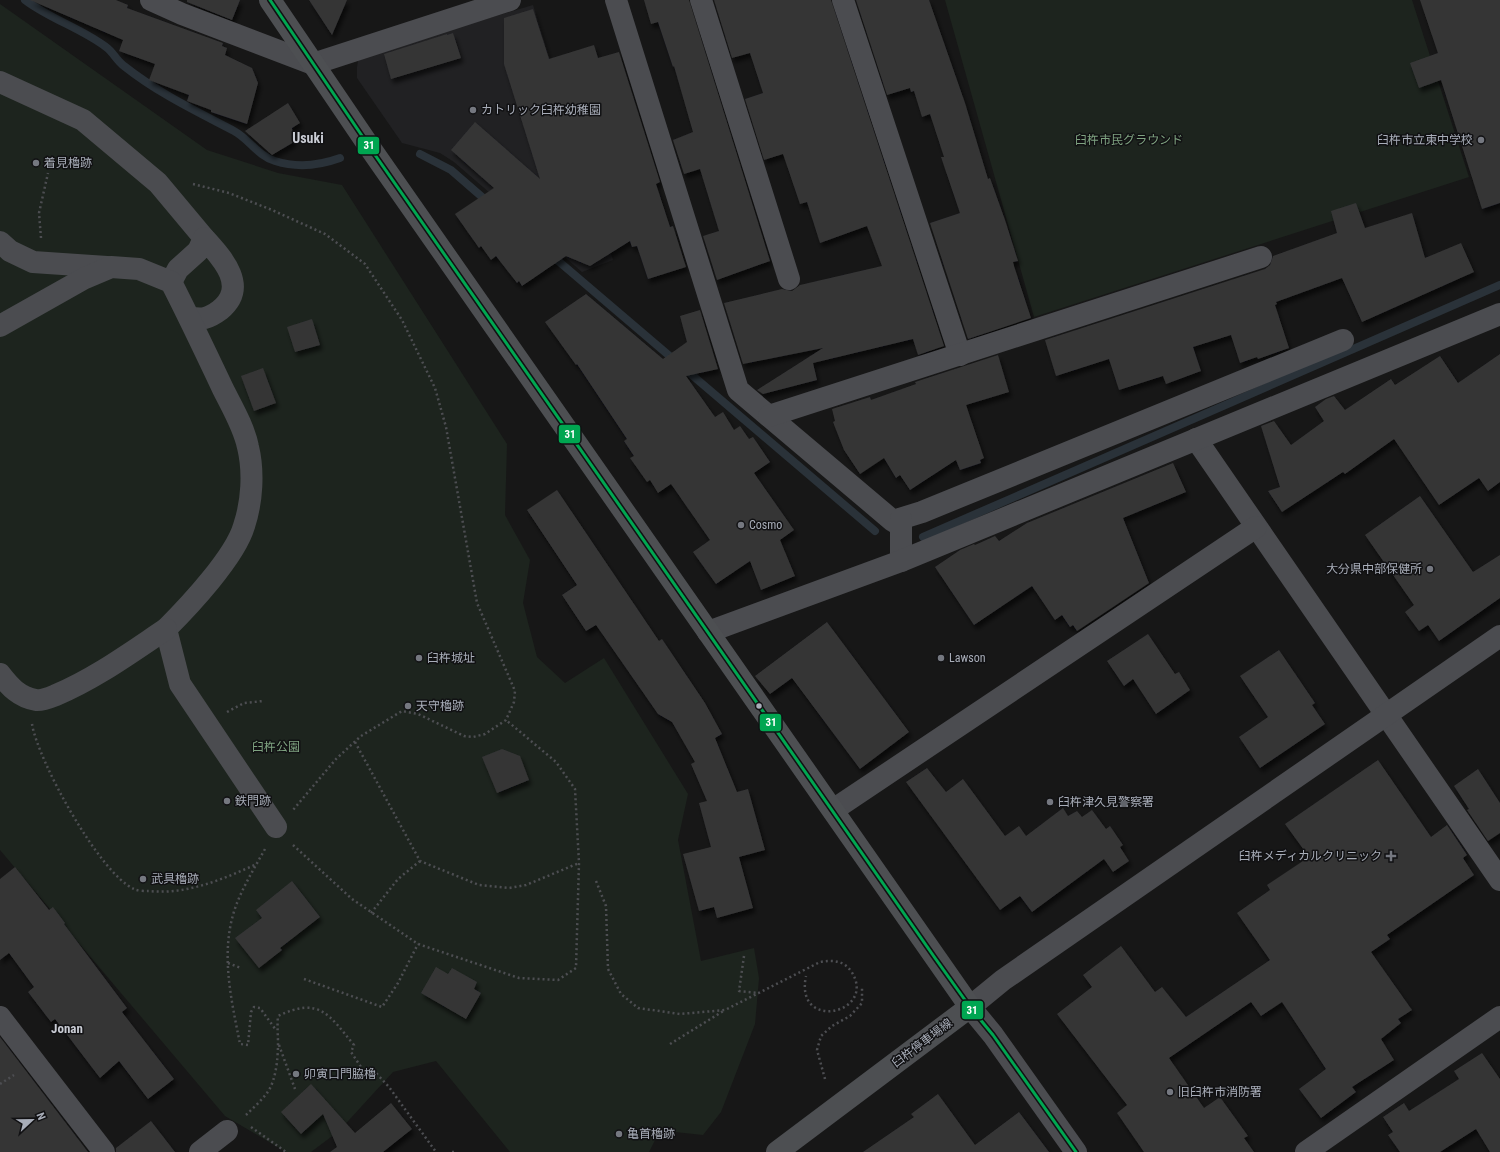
<svg xmlns="http://www.w3.org/2000/svg" width="1500" height="1152" viewBox="0 0 1500 1152" font-family="'Roboto Condensed','Noto Sans JP',sans-serif">
<style>
.built{fill:#212123}
.green{fill:#1d241e}
.lines{fill:none;stroke-linecap:round;stroke-linejoin:round}
.stream{stroke:#2a3239;stroke-width:8}
.building{fill:#353536;filter:url(#shadow)}
.path{stroke:#4d4e52;stroke-width:2.5;stroke-dasharray:2 3;stroke-linecap:butt}
.minor{stroke:#4b4c50;stroke-width:22}
.major{stroke:#4d4f52;stroke-width:22}
.bus-1-casing{stroke:#111113;stroke-width:6}
.bus-1{stroke:#00a651;stroke-width:3}
.poi-dot{fill:#757880;stroke:#111113;stroke-width:1.5}
.bus-dot{fill:#a8adb8;stroke:#111113;stroke-width:1.5}
.labels{text-anchor:middle;dominant-baseline:central;stroke-width:3;stroke-linejoin:round;paint-order:stroke}
.poi-label{font-size:12px;fill:#a8adb8;stroke:#111113;text-anchor:start}
.park-label{font-size:12px;fill:#7fa381;stroke:#111113}
.street-label{font-size:12px;fill:#a8adb8;stroke:#111113}
.neighbourhood-label{font-size:13px;font-weight:bold;fill:#c9ccd4;stroke:#111113}
.quarter-label{font-size:14px;font-weight:bold;fill:#c9ccd4;stroke:#111113}
.line-badge{stroke:#111113;stroke-width:1.5}
.badge-label{font-size:11px;text-anchor:middle;font-weight:bold;fill:#fff}
</style>
<defs>
<filter id="shadow"><feDropShadow dx="2.5" dy="4.5" stdDeviation="2" flood-color="#0009"/></filter>
</defs>
<rect width="100%" height="100%" fill="#171717"/>
<path class="built" d="M 533,5 L 613,260 L 582,272 L 454,162 L 440,153 L 402,143 L 357,78 L 357,67 L 358,61 L 362,56 Z"/>
<g class="green">
<path d="M 945,0 L 1412,0 L 1469,177 L 1034,317 Z"/>
<path d="M 0,4 L 207,150 L 278,173 L 342,185 L 507,444 L 505,515 L 530,560 L 523,603 L 537,657 L 565,683 L 604,658 L 688,794 L 678,840 L 701,961 L 754,948 L 759,978 L 755,1024 L 721,1112 L 703,1135 L 675,1132 L 656,1138 L 649,1152 L 510,1152 L 436,1061 L 393,1072 L 339,1131 L 311,1152 L 286,1152 L 225,1116 L 0,850 Z"/>
</g>
<g class="lines">
<g class="stream">
<path d="M 25,0 C 50,19 81,28 106,47 C 113,52 117,61 124,66 C 158,93 196,111 234,131 C 249,139 258,156 275,161 C 297,168 318,166 340,158"/>
<path d="M 420,154 L 451,170 L 489,203"/>
<path d="M 550,254 L 875,531"/>
<path d="M 923,537 L 1500,285"/>
</g>
</g>
<g class="building">
<path d="M 30,0 L 116,0 L 128,5 L 127,8 L 223,43 L 222,46 L 227,48 L 225,55 L 252,68 L 258,83 L 247,124 L 211,112 L 211,110 L 187,101 L 189,95 L 149,80 L 155,64 L 119,51 L 123,40 Z"/>
<path d="M 187,0 L 240,0 L 232,20 L 187,2 Z"/>
<path d="M 309,0 L 347,0 L 332,35 Z"/>
<path d="M 644,0 L 689,0 L 770,261 L 717,280 L 703,236 L 719,231 L 700,169 L 684,174 L 673,140 L 693,132 L 674,66 L 673,67 L 658,22 L 651,24 Z"/>
<path d="M 714,0 L 831,0 L 944,346 L 918,355 L 913,339 L 813,363 L 817,380 L 763,394 L 757,390 L 823,348 L 743,364 L 724,303 L 782,289 L 792,291 L 800,285 L 882,266 L 867,226 L 820,243 L 807,202 L 800,204 L 783,154 L 764,160 L 745,99 L 763,93 L 750,53 L 732,58 Z"/>
<path d="M 856,0 L 929,0 L 965,103 L 988,179 L 990,178 L 1005,220 L 1018,261 L 1013,262 L 1014,266 L 1031,318 L 968,339 L 930,223 L 960,213 L 941,157 L 944,157 L 930,114 L 922,117 L 914,91 L 911,92 L 910,88 L 887,95 Z"/>
<path d="M 1420,0 L 1500,0 L 1500,203 L 1482,209 L 1441,80 L 1419,88 L 1410,63 L 1438,53 Z"/>
<path d="M 533,9 L 549,59 L 594,45 L 598,58 L 619,52 L 660,182 L 656,184 L 670,227 L 673,226 L 686,267 L 648,279 L 637,246 L 632,247 L 630,241 L 590,266 L 566,256 L 522,286 L 519,281 L 517,283 L 496,256 L 491,260 L 481,246 L 479,248 L 455,214 L 494,188 L 451,150 L 475,122 L 540,179 L 504,64 L 504,18 Z"/>
<path d="M 453,33 L 461,58 L 391,79 L 384,54 L 447,34 L 447,35 Z"/>
<path d="M 288,103 L 300,123 L 292,128 L 294,142 L 272,155 L 245,131 Z"/>
<path d="M 1356,203 L 1365,228 L 1412,213 L 1425,258 L 1461,243 L 1474,272 L 1362,322 L 1342,278 L 1276,302 L 1277,304 L 1275,305 L 1289,348 L 1258,359 L 1257,357 L 1240,363 L 1231,335 L 1193,347 L 1201,371 L 1166,384 L 1163,376 L 1119,390 L 1109,359 L 1056,376 L 1045,340 L 1265,269 L 1270,265 L 1273,256 L 1337,233 L 1331,211 Z"/>
<path d="M 586,294 L 663,359 L 687,342 L 680,316 L 700,310 L 718,369 L 686,376 L 715,417 L 723,412 L 734,430 L 740,426 L 749,439 L 753,437 L 770,462 L 754,473 L 794,530 L 780,540 L 795,576 L 761,590 L 750,561 L 716,584 L 693,552 L 710,540 L 671,484 L 658,493 L 650,480 L 647,482 L 630,458 L 634,456 L 624,441 L 627,439 L 577,364 L 576,365 L 545,322 Z"/>
<path d="M 312,319 L 320,345 L 295,352 L 287,327 Z"/>
<path d="M 1500,354 L 1500,482 L 1488,491 L 1479,478 L 1439,505 L 1394,439 L 1345,474 L 1343,472 L 1282,512 L 1268,491 L 1280,487 L 1261,426 L 1274,421 L 1291,445 L 1324,421 L 1315,407 L 1326,399 L 1334,396 L 1345,410 L 1391,379 L 1395,385 L 1440,356 L 1458,383 Z"/>
<path d="M 998,355 L 1009,392 L 966,405 L 984,458 L 980,460 L 981,463 L 960,470 L 956,460 L 910,490 L 900,475 L 896,478 L 884,458 L 860,474 L 844,450 L 833,422 L 835,421 L 832,409 L 870,397 L 871,400 L 916,384 L 915,382 Z"/>
<path d="M 263,368 L 276,403 L 254,411 L 241,376 Z"/>
<path d="M 1173,463 L 1186,492 L 1123,518 L 1149,583 L 1077,631 L 1073,625 L 1070,627 L 1062,615 L 1055,620 L 1032,586 L 974,625 L 935,567 L 960,550 L 974,544 L 975,545 L 995,536 L 999,541 L 1027,523 Z"/>
<path d="M 557,490 L 659,641 L 662,639 L 705,703 L 722,734 L 715,738 L 737,792 L 748,789 L 765,850 L 739,857 L 753,908 L 717,918 L 714,907 L 699,911 L 683,854 L 711,847 L 699,803 L 707,801 L 691,764 L 695,762 L 672,722 L 658,714 L 596,625 L 586,631 L 562,595 L 577,585 L 527,510 Z"/>
<path d="M 1420,496 L 1473,572 L 1500,555 L 1500,598 L 1439,641 L 1428,625 L 1419,631 L 1405,612 L 1414,605 L 1365,535 Z"/>
<path d="M 827,622 L 909,732 L 860,769 L 792,678 L 770,694 L 755,676 Z"/>
<path d="M 1148,634 L 1175,674 L 1179,672 L 1190,690 L 1156,714 L 1133,679 L 1124,686 L 1107,661 Z"/>
<path d="M 1279,650 L 1315,703 L 1312,705 L 1325,724 L 1260,768 L 1239,737 L 1268,717 L 1240,676 Z"/>
<path d="M 502,749 L 520,756 L 529,780 L 497,793 L 482,757 Z"/>
<path d="M 1378,760 L 1431,837 L 1447,825 L 1467,855 L 1463,858 L 1474,875 L 1387,935 L 1390,939 L 1371,952 L 1412,1010 L 1398,1019 L 1401,1023 L 1381,1039 L 1394,1060 L 1352,1087 L 1356,1092 L 1321,1118 L 1299,1089 L 1326,1069 L 1282,1002 L 1261,1016 L 1251,1002 L 1169,1058 L 1204,1108 L 1220,1097 L 1248,1136 L 1244,1138 L 1254,1152 L 1144,1152 L 1117,1113 L 1127,1105 L 1057,1014 L 1092,987 L 1083,975 L 1121,946 L 1155,992 L 1162,987 L 1186,1017 L 1270,960 L 1237,913 L 1270,890 L 1267,885 L 1309,857 L 1285,824 Z"/>
<path d="M 927,768 L 946,792 L 963,779 L 1005,836 L 1019,826 L 1026,836 L 1063,808 L 1068,816 L 1077,811 L 1082,817 L 1092,810 L 1106,829 L 1110,826 L 1123,845 L 1120,847 L 1129,861 L 1113,872 L 1104,859 L 1032,912 L 1020,896 L 1000,910 L 906,782 Z"/>
<path d="M 1478,769 L 1500,803 L 1500,833 L 1488,841 L 1467,810 L 1469,809 L 1454,786 Z"/>
<path d="M 15,867 L 49,910 L 53,907 L 65,923 L 64,924 L 127,1008 L 122,1012 L 174,1079 L 148,1099 L 119,1061 L 100,1078 L 55,1019 L 51,1022 L 28,992 L 34,987 L 9,953 L 0,960 L 0,879 Z"/>
<path d="M 292,881 L 320,917 L 280,948 L 282,950 L 259,968 L 235,938 L 262,918 L 256,910 Z"/>
<path d="M 436,967 L 448,974 L 452,968 L 477,982 L 474,989 L 481,993 L 466,1019 L 421,993 Z"/>
<path d="M 0,1037 L 88,1152 L 0,1152 Z"/>
<path d="M 1482,1053 L 1500,1079 L 1500,1152 L 1490,1152 L 1476,1129 L 1440,1152 L 1400,1152 L 1388,1135 L 1393,1132 L 1383,1117 L 1404,1103 L 1409,1111 L 1459,1079 L 1454,1071 Z"/>
<path d="M 311,1084 L 355,1133 L 391,1103 L 412,1129 L 383,1152 L 330,1152 L 337,1147 L 323,1114 L 301,1134 L 281,1112 Z"/>
<path d="M 938,1094 L 975,1145 L 1019,1112 L 1049,1152 L 863,1152 L 914,1117 L 911,1114 Z"/>
<path d="M 151,1121 L 175,1152 L 116,1152 L 116,1148 Z"/>
</g>
<g class="lines">
<g class="path">
<path d="M 193,184 L 229,193 L 272,210 L 325,234 L 365,264 L 402,320 L 435,388 L 446,427 L 477,603 L 515,691 L 514,702 L 506,720 L 485,734 L 473,737 L 464,736 L 418,714 L 402,711 L 361,736 L 336,759 L 293,810"/>
<path d="M 41,238 L 39,213 L 48,173"/>
<path d="M 227,712 L 244,703 L 263,701"/>
<path d="M 32,724 C 38,761 100,874 134,889 C 138,891 145,891 149,891 C 187,895 223,879 257,864"/>
<path d="M 355,742 L 420,861 L 479,885 L 509,888 L 526,885 L 579,863"/>
<path d="M 293,845 L 352,899 L 418,944 L 519,978 L 558,980 L 576,968 L 579,863 L 575,789 L 556,762 L 506,720"/>
<path d="M 265,849 C 255,867 244,885 237,903 C 219,949 231,998 240,1044 L 248,1045 L 251,1012 L 254,1007 L 260,1008 L 276,1030"/>
<path d="M 596,881 L 606,906 L 608,969 L 621,994 L 638,1008 L 680,1014 L 725,1010 L 820,962 C 832,960 843,960 851,971 C 879,1013 794,1033 806,976"/>
<path d="M 371,913 L 398,879 L 420,861"/>
<path d="M 744,956 L 739,991 L 759,993"/>
<path d="M 228,963 L 241,968"/>
<path d="M 304,979 L 382,1007 L 398,983 L 418,944"/>
<path d="M 670,1044 L 725,1010"/>
<path d="M 279,1045 L 295,1089"/>
<path d="M 825,1079 L 817,1050 L 821,1036 L 832,1026 L 850,1016 L 862,1003 L 862,986"/>
<path d="M 0,1084 L 14,1075"/>
<path d="M 246,1115 C 253,1108 261,1101 267,1093 C 276,1081 278,1058 278,1044 C 278,1034 277,1026 278,1016 C 320,996 329,1015 354,1045 L 351,1052 L 363,1070 L 376,1073 L 389,1087 L 436,1152"/>
<path d="M 251,1127 L 286,1152"/>
<path d="M 452,1152 L 456,1152"/>
</g>
<g class="minor">
<path d="M 151,0 L 182,14 L 313,64 L 510,0"/>
<path d="M 616,0 L 738,390 L 893,521 L 922,512 L 1343,340"/>
<path d="M 701,0 L 789,279"/>
<path d="M 843,0 L 960,355"/>
<path d="M 0,82 L 83,120 L 158,183 L 204,238"/>
<path d="M 0,242 L 10,251 L 33,262 L 107,267"/>
<path d="M 171,282 L 178,269 L 198,251 L 204,238 C 222,258 249,286 220,310 C 208,319 202,320 189,317"/>
<path d="M 0,326 L 85,278 L 111,267 L 139,269 L 171,282 C 189,317 206,353 223,389 C 232,407 244,427 248,447 C 254,472 252,502 244,526 C 235,557 189,606 166,629 L 180,684 L 276,827"/>
<path d="M 769,416 L 1261,257"/>
<path d="M 1196,439 L 1500,880"/>
<path d="M 901,561 L 901,519"/>
<path d="M 708,632 L 901,561 L 1500,314"/>
<path d="M 0,674 C 10,687 19,697 36,700 C 42,701 51,697 56,695 C 96,678 130,653 166,629"/>
<path d="M 833,810 L 1256,527"/>
<path d="M 0,1017 L 104,1152"/>
<path d="M 200,1152 L 227,1131"/>
<path d="M 1076,1152 L 993,1035 L 970,1007 L 1003,980 L 1500,636"/>
<path d="M 1306,1152 L 1500,1017"/>
</g>
<path class="major" d="M 270,0 L 373,152 L 970,1007 L 777,1152"/>
<defs>
<path id="bus-1" d="M 270,0 L 373,152 L 935,958 L 970,1007 L 993,1035 L 1076,1152"/>
</defs>
<use href="#bus-1" class="bus-1-casing"/>
<use href="#bus-1" class="bus-1"/>
</g>
<g class="poi-dot">
<circle cx="473" cy="110" r="4"/>
<circle cx="1481" cy="140" r="4"/>
<circle cx="36" cy="163" r="4"/>
<circle cx="741" cy="525" r="4"/>
<circle cx="1430" cy="569" r="4"/>
<circle cx="419" cy="658" r="4"/>
<circle cx="941" cy="658" r="4"/>
<circle cx="408" cy="706" r="4"/>
<circle cx="227" cy="801" r="4"/>
<circle cx="1050" cy="802" r="4"/>
<path d="M1389 850h4v4h4v4h-4v4h-4v-4h-4v-4h4z"/>
<circle cx="143" cy="879" r="4"/>
<circle cx="296" cy="1074" r="4"/>
<circle cx="1170" cy="1092" r="4"/>
<circle cx="619" cy="1134" r="4"/>
</g>
<circle class="bus-dot" cx="759" cy="706" r="3.5"/>
<g class="labels">
<g class="poi-label">
<text x="481" y="110">カトリック臼杵幼稚園</text>
<text x="1473" y="140" text-anchor="end">臼杵市立東中学校</text>
<text x="44" y="163">着見櫓跡</text>
<text x="749" y="525">Cosmo</text>
<text x="1422" y="569" text-anchor="end">大分県中部保健所</text>
<text x="427" y="658">臼杵城址</text>
<text x="949" y="658">Lawson</text>
<text x="416" y="706">天守櫓跡</text>
<text x="235" y="801">鉄門跡</text>
<text x="1058" y="802">臼杵津久見警察署</text>
<text x="1382" y="856" text-anchor="end">臼杵メディカルクリニック</text>
<text x="151" y="879">武具櫓跡</text>
<text x="304" y="1074">卯寅口門脇櫓</text>
<text x="1178" y="1092">旧臼杵市消防署</text>
<text x="627" y="1134">亀首櫓跡</text>
</g>
<g class="park-label">
<text x="1129" y="140">臼杵市民グラウンド</text>
<text x="276" y="747">臼杵公園</text>
</g>
<g class="street-label">
<text transform="translate(922 1043) rotate(-37)">臼杵停車場線</text>
</g>
<g class="neighbourhood-label">
<text x="67" y="1028">Jonan</text>
</g>
<g class="quarter-label">
<text x="308" y="138">Usuki</text>
</g>
</g>
<g class="line-badge">
<rect x="357" y="136" width="23" height="19" rx="4" fill="#00a651"/>
<rect x="558" y="424" width="23" height="20" rx="4" fill="#00a651"/>
<rect x="759" y="713" width="23" height="19" rx="4" fill="#00a651"/>
<rect x="961" y="1000" width="23" height="20" rx="4" fill="#00a651"/>
</g>
<g class="badge-label">
<text x="369" y="149">31</text>
<text x="570" y="438">31</text>
<text x="771" y="726">31</text>
<text x="972" y="1014">31</text>
</g>
<g transform="translate(32 1120) rotate(68)" stroke="#111113" stroke-width="3" paint-order="stroke">
<path d="M0-3L7 15L0 10L-7 15Z" fill="#a8adb8"/>
<text y="-6" font-size="11" font-weight="bold" text-anchor="middle" fill="#a8adb8">N</text>
</g>
</svg>
